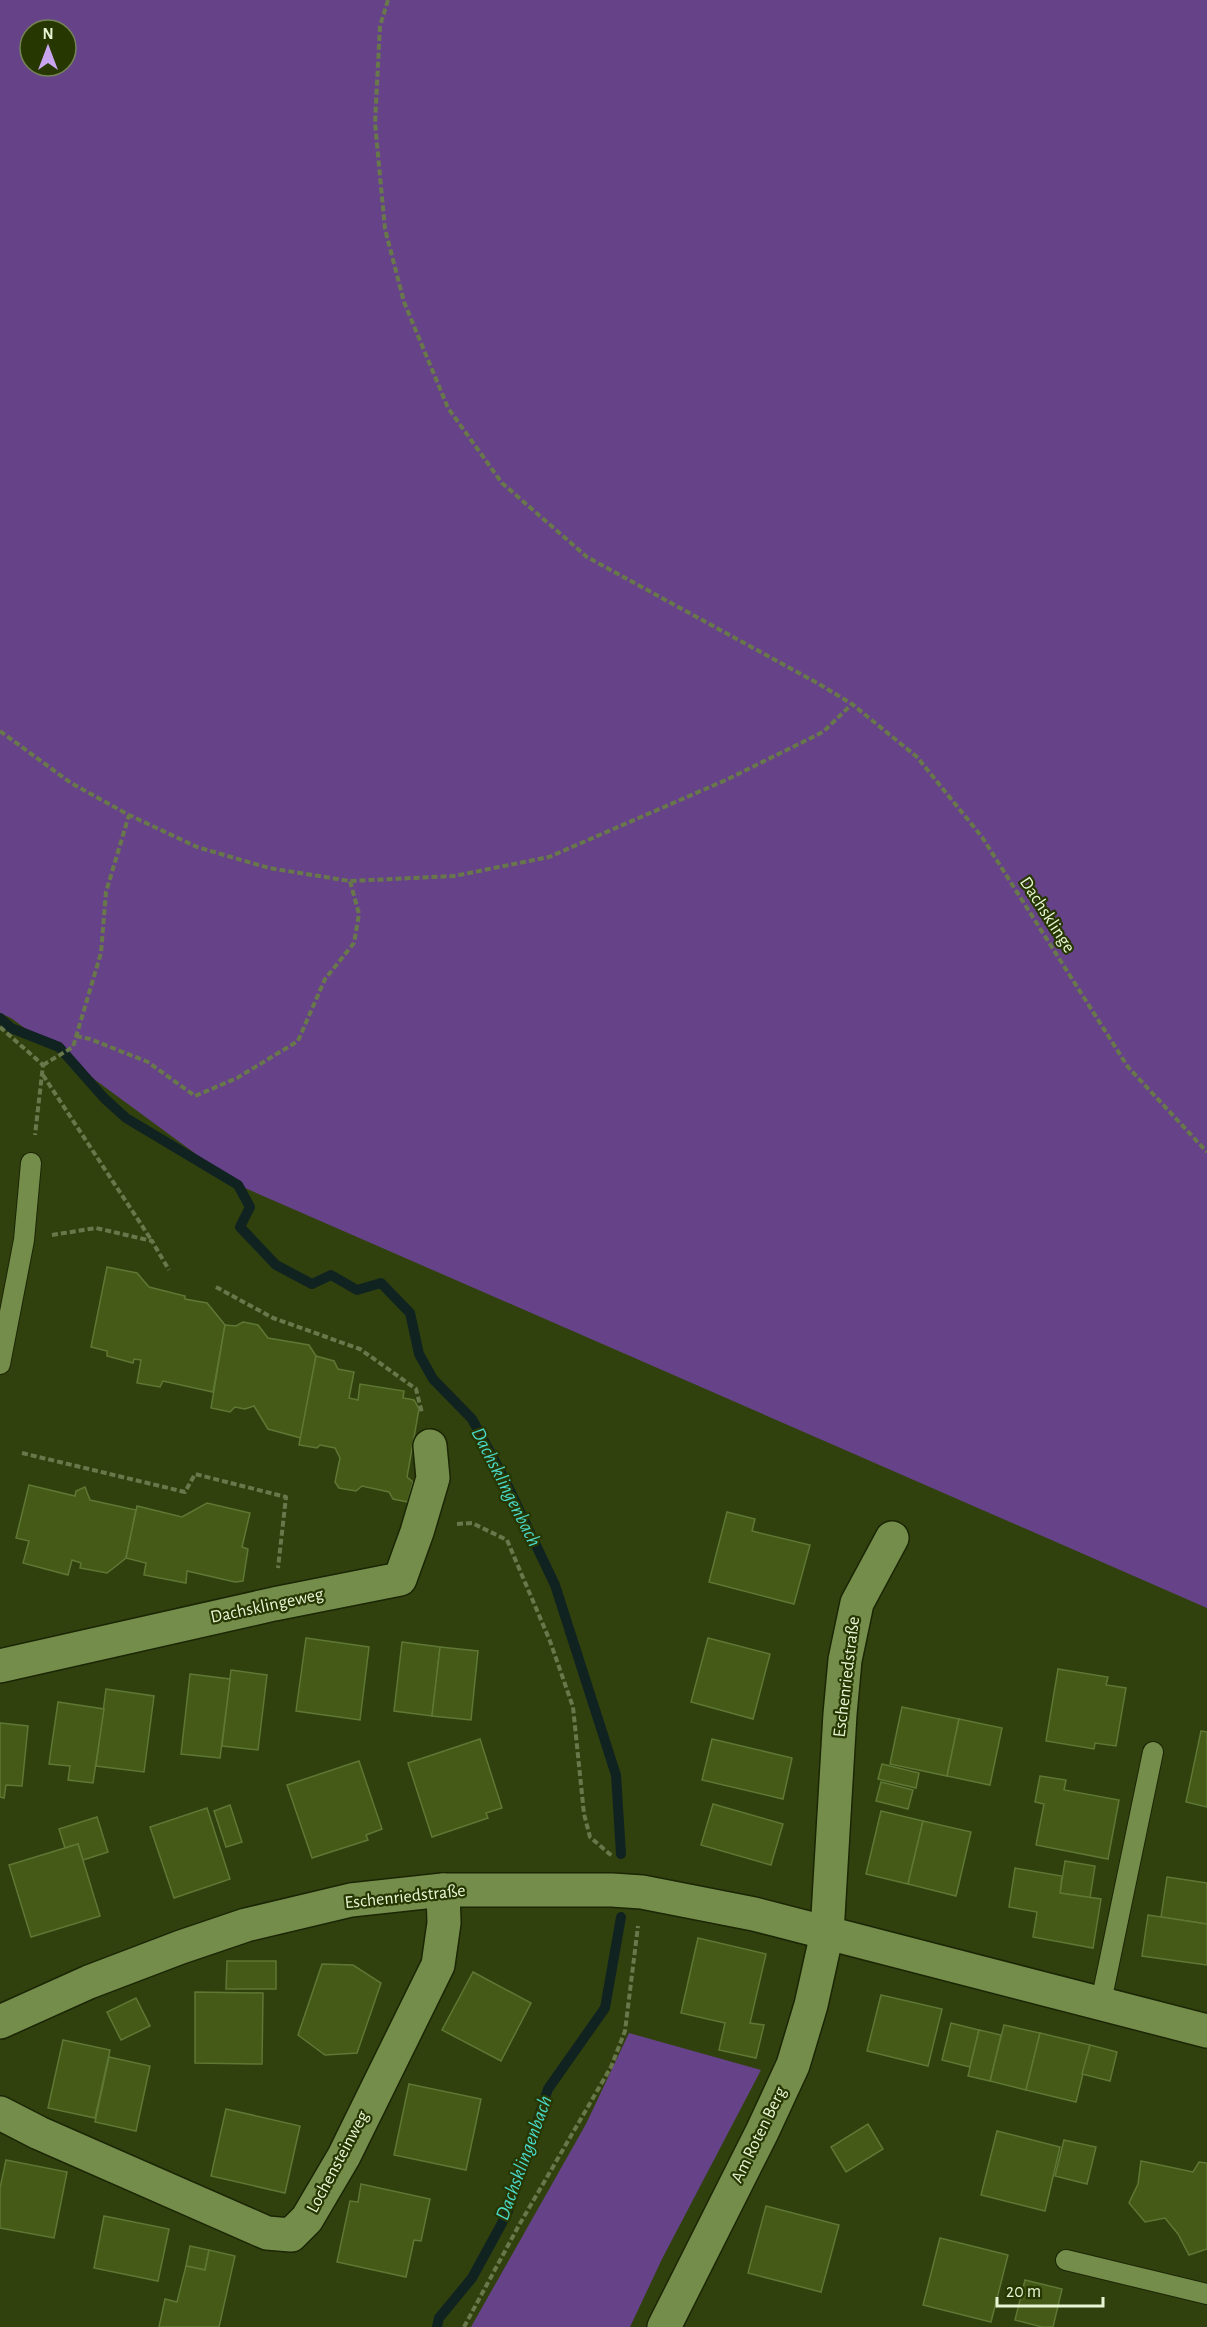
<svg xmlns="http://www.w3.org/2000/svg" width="1207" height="2327" viewBox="0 0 1207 2327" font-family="'Alegreya Sans',sans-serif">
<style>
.green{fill:#664388;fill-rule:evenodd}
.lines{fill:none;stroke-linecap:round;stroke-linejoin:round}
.stream{stroke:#112321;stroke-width:10}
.building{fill:#445a16;stroke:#5f7735;stroke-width:1.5}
.lane-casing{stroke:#1b2604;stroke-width:22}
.street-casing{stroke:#1b2604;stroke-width:36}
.path{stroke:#69784b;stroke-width:4;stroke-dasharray:6 3;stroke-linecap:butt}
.lane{stroke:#748d4b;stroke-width:20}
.street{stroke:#748d4b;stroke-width:33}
.labels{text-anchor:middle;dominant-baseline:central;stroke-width:4.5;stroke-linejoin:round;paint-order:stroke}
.street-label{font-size:18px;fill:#e7f5d3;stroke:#273702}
.water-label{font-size:20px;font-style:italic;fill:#49d8ca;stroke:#273702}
</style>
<rect width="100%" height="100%" fill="#31410e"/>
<g class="green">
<path d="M 0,0 L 1207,0 L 1207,1608 L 238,1185 L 11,1018 L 0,1013 ZM 30,30 L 66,30 L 66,66 L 30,66 Z"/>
<path d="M 629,2033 L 761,2070 L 662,2259 L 630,2327 L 471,2327 L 586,2124 Z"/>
</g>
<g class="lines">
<g class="stream">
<path d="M 0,1018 L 11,1028 L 59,1047 L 104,1098 L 126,1118 L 238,1185 L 250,1207 L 240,1227 L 276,1265 L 312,1284 L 331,1275 L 357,1290 L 381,1283 L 410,1313 L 419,1354 L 433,1379 L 472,1419 L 504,1478 L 555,1585 L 616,1775 L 621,1854"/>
<path d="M 437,2327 L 439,2318 L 472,2278 L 507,2214 L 548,2089 L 605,2008 L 621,1917"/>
</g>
</g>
<g class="building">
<path d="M 107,1267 L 137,1273 L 149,1287 L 185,1296 L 185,1299 L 207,1303 L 225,1325 L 213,1392 L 163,1381 L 160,1387 L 137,1383 L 141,1360 L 134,1359 L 133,1363 L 107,1356 L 107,1351 L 91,1347 Z"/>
<path d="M 243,1322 L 258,1325 L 268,1338 L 309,1345 L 316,1356 L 301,1438 L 268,1429 L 254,1406 L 245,1409 L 235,1407 L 230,1412 L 211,1408 L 225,1325 L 236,1326 Z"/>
<path d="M 316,1356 L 334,1361 L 338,1369 L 354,1372 L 349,1398 L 358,1400 L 360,1384 L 404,1391 L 403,1398 L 414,1400 L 419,1409 L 407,1477 L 413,1482 L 408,1502 L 393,1499 L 389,1492 L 362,1486 L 356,1491 L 339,1488 L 335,1482 L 340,1458 L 335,1448 L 320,1445 L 317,1448 L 299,1445 Z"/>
<path d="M 29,1485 L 75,1496 L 76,1491 L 85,1487 L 90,1500 L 136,1510 L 126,1558 L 107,1573 L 80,1568 L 81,1563 L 72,1560 L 68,1575 L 23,1563 L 29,1541 L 16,1538 Z"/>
<path d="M 207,1503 L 250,1513 L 242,1547 L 248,1549 L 243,1581 L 235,1582 L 187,1571 L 186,1583 L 144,1575 L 146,1563 L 126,1558 L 137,1506 L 182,1517 Z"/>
<path d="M 727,1512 L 755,1519 L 752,1531 L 810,1545 L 794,1604 L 709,1582 Z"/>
<path d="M 306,1638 L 369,1647 L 360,1720 L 296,1711 Z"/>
<path d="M 708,1638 L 770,1654 L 753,1719 L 691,1702 Z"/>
<path d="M 402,1642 L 440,1647 L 432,1716 L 394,1711 Z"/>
<path d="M 440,1647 L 478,1651 L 471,1720 L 432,1716 Z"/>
<path d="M 1058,1669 L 1108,1677 L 1106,1685 L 1126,1688 L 1116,1746 L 1095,1743 L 1094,1749 L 1046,1741 Z"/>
<path d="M 231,1670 L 267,1675 L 258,1750 L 222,1746 Z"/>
<path d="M 190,1674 L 230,1679 L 220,1758 L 181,1754 Z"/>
<path d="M 106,1689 L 154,1696 L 144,1772 L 96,1766 Z"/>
<path d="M 58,1702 L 104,1709 L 93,1783 L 68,1780 L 70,1766 L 49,1764 Z"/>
<path d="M 902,1707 L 959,1719 L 947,1776 L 890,1764 Z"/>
<path d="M 959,1719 L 1002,1728 L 990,1785 L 947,1776 Z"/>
<path d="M 0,1723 L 28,1726 L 22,1786 L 6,1785 L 4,1798 L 0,1797 Z"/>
<path d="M 1201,1731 L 1207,1732 L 1207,1807 L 1186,1802 Z"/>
<path d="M 480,1739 L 502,1808 L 486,1813 L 488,1818 L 432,1837 L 408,1763 Z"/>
<path d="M 712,1739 L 792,1758 L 783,1799 L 702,1780 Z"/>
<path d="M 359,1761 L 382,1829 L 366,1835 L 368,1840 L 312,1858 L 287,1785 Z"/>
<path d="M 882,1764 L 919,1773 L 916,1788 L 878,1779 Z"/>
<path d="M 1040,1776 L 1066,1780 L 1064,1790 L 1119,1800 L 1108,1859 L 1036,1845 L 1044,1804 L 1035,1802 Z"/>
<path d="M 881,1782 L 913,1790 L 908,1809 L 876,1801 Z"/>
<path d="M 713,1804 L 783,1824 L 771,1865 L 701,1845 Z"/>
<path d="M 230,1805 L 242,1842 L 226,1847 L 214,1811 Z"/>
<path d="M 207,1808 L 230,1879 L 174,1898 L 150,1827 Z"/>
<path d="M 881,1811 L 923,1821 L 908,1884 L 866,1874 Z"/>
<path d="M 97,1817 L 108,1852 L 83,1860 L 78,1844 L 65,1848 L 59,1829 Z"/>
<path d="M 923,1821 L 971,1832 L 956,1896 L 908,1884 Z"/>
<path d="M 78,1844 L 100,1916 L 31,1937 L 9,1865 Z"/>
<path d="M 1065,1861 L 1095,1866 L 1090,1898 L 1060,1893 Z"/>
<path d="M 1015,1868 L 1062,1876 L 1060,1893 L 1101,1899 L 1093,1948 L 1033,1937 L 1037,1912 L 1009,1907 Z"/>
<path d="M 1167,1877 L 1207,1883 L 1207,1924 L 1161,1917 Z"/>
<path d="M 1148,1915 L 1207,1924 L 1207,1965 L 1142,1956 Z"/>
<path d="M 698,1938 L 766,1954 L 750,2023 L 764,2025 L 756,2058 L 719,2050 L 725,2023 L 681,2013 Z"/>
<path d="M 227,1961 L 276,1961 L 276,1989 L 226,1989 Z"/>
<path d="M 322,1964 L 353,1965 L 381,1983 L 357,2053 L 325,2055 L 298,2035 Z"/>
<path d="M 473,1972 L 531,2003 L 501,2061 L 442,2030 Z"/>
<path d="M 195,1992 L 263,1993 L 262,2064 L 195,2063 Z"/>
<path d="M 881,1995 L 942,2009 L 928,2066 L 867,2051 Z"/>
<path d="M 136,1998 L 150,2026 L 121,2040 L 107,2012 Z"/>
<path d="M 951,2023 L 979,2030 L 970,2067 L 942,2060 Z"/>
<path d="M 1004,2025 L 1040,2033 L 1026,2090 L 990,2081 Z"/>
<path d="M 979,2030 L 1001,2035 L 990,2081 L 968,2076 Z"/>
<path d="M 1040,2033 L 1090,2045 L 1076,2102 L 1026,2090 Z"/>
<path d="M 63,2040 L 110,2050 L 95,2118 L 48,2108 Z"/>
<path d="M 1090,2045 L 1117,2052 L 1110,2081 L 1082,2074 Z"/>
<path d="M 109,2057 L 150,2066 L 136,2131 L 95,2122 Z"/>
<path d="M 409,2084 L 481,2099 L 466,2170 L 394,2155 Z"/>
<path d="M 226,2109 L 300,2126 L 285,2193 L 211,2176 Z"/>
<path d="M 868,2124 L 883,2149 L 846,2172 L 831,2147 Z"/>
<path d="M 997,2131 L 1060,2147 L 1045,2211 L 981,2195 Z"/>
<path d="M 1064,2140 L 1096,2147 L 1087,2184 L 1055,2176 Z"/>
<path d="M 6,2160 L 67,2172 L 54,2238 L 0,2228 L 0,2188 Z"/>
<path d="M 1141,2161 L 1193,2172 L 1199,2162 L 1207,2163 L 1207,2249 L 1189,2255 L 1178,2234 L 1165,2218 L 1145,2222 L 1129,2203 L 1138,2184 Z"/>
<path d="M 361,2184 L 430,2199 L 421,2241 L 414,2240 L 406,2277 L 337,2262 L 350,2201 L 358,2202 Z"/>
<path d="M 766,2206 L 839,2225 L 821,2292 L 748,2273 Z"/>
<path d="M 104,2216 L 169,2229 L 158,2281 L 94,2268 Z"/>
<path d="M 940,2238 L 1008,2255 L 991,2322 L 923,2305 Z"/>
<path d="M 190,2246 L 209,2250 L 205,2270 L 186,2266 Z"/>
<path d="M 209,2250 L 235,2256 L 219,2327 L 159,2327 L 165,2299 L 177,2302 L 186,2266 L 205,2270 Z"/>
<path d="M 1025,2280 L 1062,2289 L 1053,2327 L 1042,2327 L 1015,2320 Z"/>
</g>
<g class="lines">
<defs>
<g id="lane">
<path d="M 0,1364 L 24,1240 L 31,1163"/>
<path d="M 1101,2002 L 1153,1752"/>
<path d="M 1066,2260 L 1207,2294"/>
</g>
<g id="street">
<path d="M 0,1666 L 274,1604 L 400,1579 L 417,1532 L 433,1478 L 430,1446"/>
<path d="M 0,2022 L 89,1982 L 181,1947 L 246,1925 L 351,1900 L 443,1890 L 612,1890 L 642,1892 L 754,1914 L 1207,2031"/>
<path d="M 0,2113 L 39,2133 L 267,2233 L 291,2235 L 307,2219 L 344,2156 L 438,1965 L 444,1923 L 443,1890"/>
<path d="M 664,2327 L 762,2132 L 793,2065 L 811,2005 L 827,1933 L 840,1714 L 845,1660 L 857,1603 L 892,1538"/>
</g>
</defs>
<use href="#lane" class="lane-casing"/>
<use href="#street" class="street-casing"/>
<g class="path">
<path d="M 388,0 L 380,26 L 375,123 L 385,229 L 404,302 L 448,408 L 502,483 L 587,557 L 819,684 L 852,704 L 917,757 L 982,837 L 1128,1067 L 1207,1152"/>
<path d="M 0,731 L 71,783 L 129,815 L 197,847 L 269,868 L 350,881 L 454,876 L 549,857 L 726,780 L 823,732 L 852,704"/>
<path d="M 0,1027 L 43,1065 L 35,1135"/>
<path d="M 76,1036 L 90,1039 L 148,1062 L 195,1096 L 237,1078 L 298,1041 L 325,979 L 354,943 L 359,914 L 350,881"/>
<path d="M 43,1065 L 73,1047 L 101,953 L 106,892 L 129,815"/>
<path d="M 43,1075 L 152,1241"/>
<path d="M 52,1235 L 96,1228 L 152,1241 L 169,1270"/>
<path d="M 216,1287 L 273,1318 L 360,1349 L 416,1389 L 422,1413"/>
<path d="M 22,1453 L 185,1492 L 195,1474 L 286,1497 L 278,1568"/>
<path d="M 457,1524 L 472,1523 L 507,1540 L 550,1641 L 573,1707 L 584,1814 L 590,1837 L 612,1856"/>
<path d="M 464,2327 L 518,2227 L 611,2067 L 625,2031 L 638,1926"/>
</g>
<use href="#lane" class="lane"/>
<use href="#street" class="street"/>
</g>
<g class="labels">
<g class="street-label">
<text transform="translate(1047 915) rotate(57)">Dachsklinge</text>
<text transform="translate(267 1606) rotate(-12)">Dachsklingeweg</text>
<text transform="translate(847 1677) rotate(-83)">Eschenriedstraße</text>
<text transform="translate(405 1897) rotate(-6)">Eschenriedstraße</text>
<text transform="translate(759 2135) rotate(-64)">Am Roten Berg</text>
<text transform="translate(338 2162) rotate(-62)">Lochensteinweg</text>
</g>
<g class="water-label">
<text transform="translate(506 1487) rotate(63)">Dachsklingenbach</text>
<text transform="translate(524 2158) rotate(-70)">Dachsklingenbach</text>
</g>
</g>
<g transform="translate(48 48)"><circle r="28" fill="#273702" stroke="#748356" stroke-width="1.5"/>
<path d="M0-4.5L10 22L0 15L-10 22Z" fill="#c8a5ee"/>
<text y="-9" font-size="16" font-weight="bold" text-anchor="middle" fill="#e7f5d3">N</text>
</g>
<path d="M997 2297v9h106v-9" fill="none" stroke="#e7f5d3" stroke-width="3"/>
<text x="1006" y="2297" font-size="18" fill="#e7f5d3" stroke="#273702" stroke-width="4.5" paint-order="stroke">20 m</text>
</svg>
